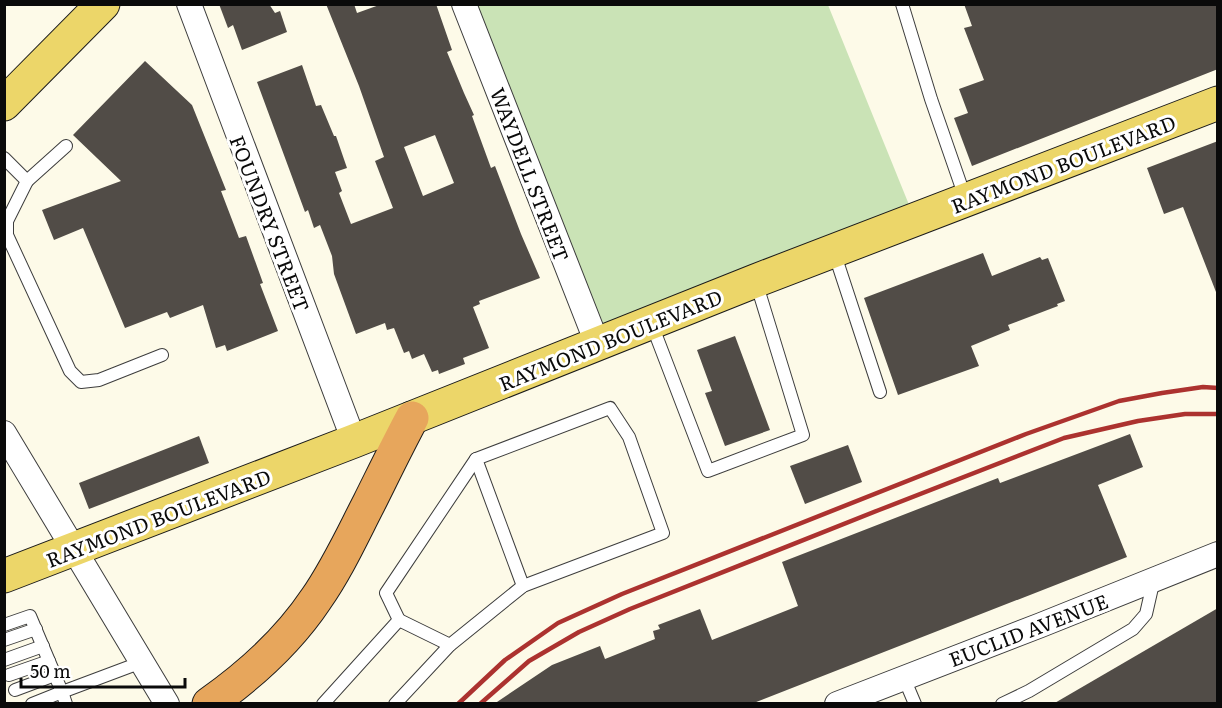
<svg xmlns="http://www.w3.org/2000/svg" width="1222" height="708" viewBox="0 0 1222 708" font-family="Literata,serif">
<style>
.green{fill:#cae3b6}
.building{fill:#514c47;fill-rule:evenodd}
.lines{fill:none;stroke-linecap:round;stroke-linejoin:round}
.service-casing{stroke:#3d3d3d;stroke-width:14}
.minor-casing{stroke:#3d3d3d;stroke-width:26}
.primary-casing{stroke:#1b1b1b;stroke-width:35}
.motorway-casing{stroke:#1b1b1b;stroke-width:35}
.service{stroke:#fff;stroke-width:12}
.minor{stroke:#fff;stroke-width:24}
.primary{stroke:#ecd669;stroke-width:33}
.motorway{stroke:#e7a65c;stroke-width:33}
.rail{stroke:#ac322f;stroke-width:4.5}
.labels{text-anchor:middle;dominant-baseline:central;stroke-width:6;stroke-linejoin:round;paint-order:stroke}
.street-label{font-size:20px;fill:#0a0a0a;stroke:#fff}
</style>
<rect width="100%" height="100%" fill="#fdfae8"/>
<path class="green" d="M 476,5 L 828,5 L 916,222 L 593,341 Z"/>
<g class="building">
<path d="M 219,4 L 269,4 L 275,13 L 280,11 L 287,32 L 242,50 L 233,25 L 228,28 Z"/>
<path d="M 326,4 L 354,4 L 357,13 L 382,4 L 436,4 L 452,50 L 447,52 L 464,93 L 474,115 L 472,116 L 491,168 L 495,166 L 521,234 L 540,278 L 479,301 L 480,304 L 473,307 L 489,348 L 463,358 L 465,364 L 439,374 L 438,370 L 432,372 L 424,354 L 412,359 L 409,351 L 404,353 L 394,328 L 387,330 L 385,323 L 356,334 L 334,274 L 332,256 L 320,225 L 314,228 L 308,210 L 305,212 L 257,82 L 302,65 L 316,106 L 321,105 L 334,136 L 336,136 L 347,168 L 335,172 L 342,191 L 339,193 L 351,224 L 393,208 L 375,161 L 384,157 L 359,86 ZM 435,135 L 454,183 L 423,196 L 404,147 Z"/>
<path d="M 964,4 L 1218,4 L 1218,69 L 972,166 L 954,118 L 968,113 L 959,89 L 984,80 L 964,28 L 972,26 Z"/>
<path d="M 145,61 L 192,105 L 226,190 L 221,191 L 239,238 L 246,236 L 263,283 L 260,284 L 278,331 L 227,351 L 225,345 L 216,348 L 203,305 L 170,318 L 167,312 L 125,328 L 83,228 L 54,240 L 42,210 L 121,181 L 73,135 Z"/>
<path d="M 1218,141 L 1218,292 L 1216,292 L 1183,207 L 1164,214 L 1147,168 Z"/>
<path d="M 983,253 L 992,276 L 1040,257 L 1042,260 L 1048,258 L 1065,301 L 1057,304 L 1058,306 L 1008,325 L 1010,330 L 971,346 L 979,366 L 898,395 L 864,298 Z"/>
<path d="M 735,336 L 770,430 L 725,446 L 705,393 L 712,391 L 697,350 Z"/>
<path d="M 1130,434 L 1143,467 L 1098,485 L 1127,557 L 751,704 L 494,704 L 552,665 L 600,646 L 605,659 L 655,639 L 653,631 L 660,629 L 658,625 L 700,609 L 712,640 L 798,606 L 782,562 L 998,478 L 1000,483 Z"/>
<path d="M 199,436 L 209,463 L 89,509 L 79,483 Z"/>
<path d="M 848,445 L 862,482 L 805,504 L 790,466 Z"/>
<path d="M 1218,608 L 1218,704 L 1053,704 Z"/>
</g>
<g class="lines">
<defs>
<g id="service">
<path d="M 902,4 L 931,99 L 966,200"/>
<path d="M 4,158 L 27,181 L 7,221 L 7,235 L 70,371 L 81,382 L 99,380 L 162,355"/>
<path d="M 27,181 L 66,146"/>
<path d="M 834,252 L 880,392"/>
<path d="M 652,325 L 708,471 L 803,435 L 756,282"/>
<path d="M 476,459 L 523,586"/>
<path d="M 399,620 L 450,645"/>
<path d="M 4,625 L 30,616 L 62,692 L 142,662"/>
<path d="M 4,640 L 36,629"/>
<path d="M 4,660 L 43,646"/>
<path d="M 9,675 L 49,661"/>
<path d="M 904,678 L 915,704"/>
<path d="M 15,690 L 55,675"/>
<path d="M 32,704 L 62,692 L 66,704"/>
<path d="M 323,704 L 399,620 L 386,593 L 476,459 L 610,408 L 629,437 L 663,533 L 523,586 L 450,645 L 395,704"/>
<path d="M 1002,704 L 1029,691 L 1133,629 L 1146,614 L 1154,579"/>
</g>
<g id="minor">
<path d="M 189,4 L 354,441"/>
<path d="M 464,4 L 597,343"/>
<path d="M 4,433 L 167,704"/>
<path d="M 837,704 L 1041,625 L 1218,554"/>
</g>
<g id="primary">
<path d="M 4,104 L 103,4"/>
<path d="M 4,576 L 354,441 L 755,281 L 1218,103"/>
</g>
<path id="motorway" d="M 209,704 C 250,675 288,641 316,599 C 337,569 352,536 369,503 C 383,475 397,446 412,418"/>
</defs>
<use href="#service" class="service-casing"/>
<use href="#minor" class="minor-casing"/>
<use href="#primary" class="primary-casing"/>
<use href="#motorway" class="motorway-casing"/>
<use href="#service" class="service"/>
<use href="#minor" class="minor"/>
<use href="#primary" class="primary"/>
<use href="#motorway" class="motorway"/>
<g class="rail">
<path d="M 458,704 L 505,660 L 558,623 L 622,594 L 1026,434 L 1119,401 L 1162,393 L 1203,387 L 1218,388"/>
<path d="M 480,704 L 529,661 L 579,632 L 630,609 L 879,510 L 1064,438 L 1138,421 L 1185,414 L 1218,414"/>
</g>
</g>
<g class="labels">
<g class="street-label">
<text transform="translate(1063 163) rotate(-21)">RAYMOND BOULEVARD</text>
<text transform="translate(531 174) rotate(69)">WAYDELL STREET</text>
<text transform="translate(271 223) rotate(69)">FOUNDRY STREET</text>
<text transform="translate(610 339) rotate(-22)">RAYMOND BOULEVARD</text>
<text transform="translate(158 517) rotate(-21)">RAYMOND BOULEVARD</text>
<text transform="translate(1028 629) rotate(-21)">EUCLID AVENUE</text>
</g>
</g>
<rect width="1222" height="708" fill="none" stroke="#0a0a0a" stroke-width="12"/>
<path d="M21 678v9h164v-9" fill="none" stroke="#0a0a0a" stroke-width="3"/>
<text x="30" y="678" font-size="18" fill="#0a0a0a" stroke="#ffffff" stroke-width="4.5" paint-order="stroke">50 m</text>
</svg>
